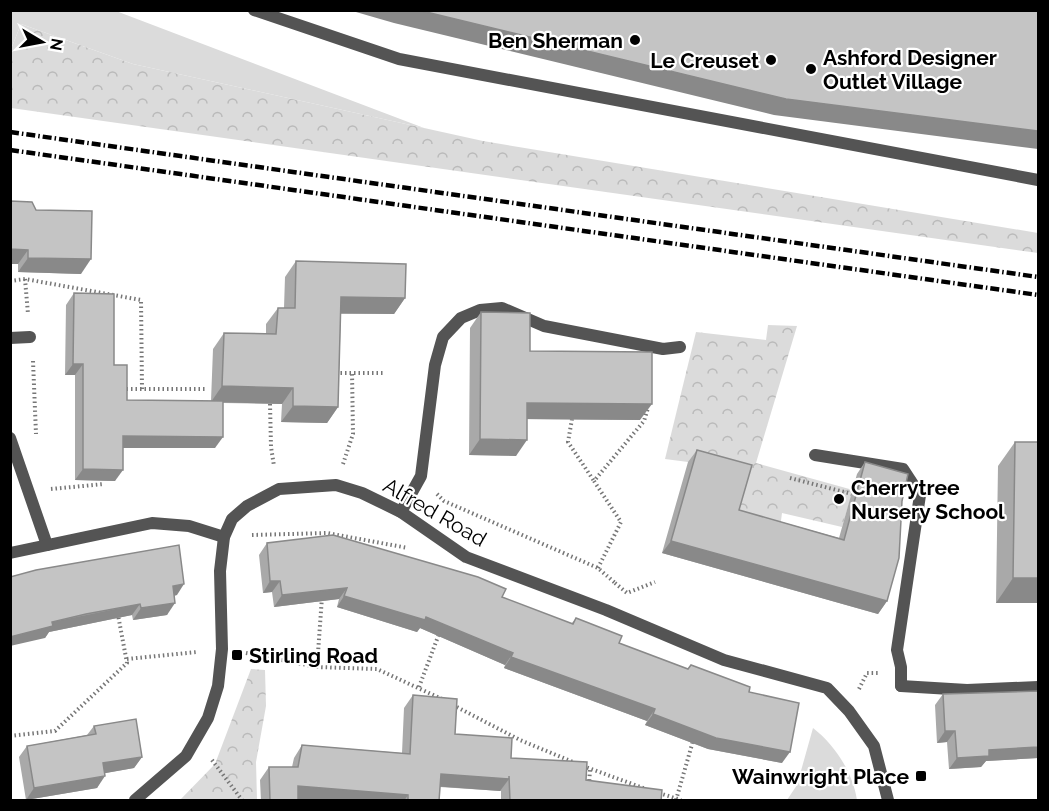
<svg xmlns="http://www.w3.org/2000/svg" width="1049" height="811" viewBox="0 0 1049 811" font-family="Raleway,sans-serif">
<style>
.grass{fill:#dbdbdb}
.forest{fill:url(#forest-crowns)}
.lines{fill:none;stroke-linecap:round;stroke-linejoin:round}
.path{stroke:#767676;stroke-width:4;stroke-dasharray:1.5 3;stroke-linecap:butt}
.lane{stroke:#545454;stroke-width:12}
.street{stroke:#545454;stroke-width:12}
.rail{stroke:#000;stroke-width:4.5;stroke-dasharray:9 3 1.5 3;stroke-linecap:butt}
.wall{fill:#a9a9a9}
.shaded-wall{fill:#898989}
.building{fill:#c4c4c4;stroke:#898989;stroke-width:1.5}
.poi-dot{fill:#000;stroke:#fff;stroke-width:2}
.labels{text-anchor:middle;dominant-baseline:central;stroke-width:4.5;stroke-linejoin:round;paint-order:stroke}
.poi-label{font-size:21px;font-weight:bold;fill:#000;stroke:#fff;text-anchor:end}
.street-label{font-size:21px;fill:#000;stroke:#fff}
</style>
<defs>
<pattern id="forest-crowns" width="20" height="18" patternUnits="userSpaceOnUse" patternTransform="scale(1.5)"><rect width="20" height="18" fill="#dbdbdb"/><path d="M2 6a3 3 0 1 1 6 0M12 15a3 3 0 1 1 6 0" fill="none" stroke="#bababa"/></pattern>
</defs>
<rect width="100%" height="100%" fill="#fff"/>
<g class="grass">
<path d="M 11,11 L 116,11 L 424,128 L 133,64 L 21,24 L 11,49 Z"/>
<path d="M 813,728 C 835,745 853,773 857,800 L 787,800 L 797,785 Z"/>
</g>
<g class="forest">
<path d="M 21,24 L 133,64 L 483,141 L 1038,233 L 1038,253 L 11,108 L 11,49 Z"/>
<path d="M 768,325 L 797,326 L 756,463 L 853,490 L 842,527 L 782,513 L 779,536 L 730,523 L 688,462 L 665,459 L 696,332 L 766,340 Z"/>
<path d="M 251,669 L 265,670 L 266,706 L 256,762 L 257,800 L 180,800 L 215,764 Z"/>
</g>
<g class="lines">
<g class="path">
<path d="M 25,279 L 28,314"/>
<path d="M 10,281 L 25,279 L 141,300 L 142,389"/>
<path d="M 33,361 L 36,434"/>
<path d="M 336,373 L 384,373"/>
<path d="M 122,389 L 207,389"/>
<path d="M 270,404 L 271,447 L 274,466"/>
<path d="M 572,419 L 568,442 L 594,481"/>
<path d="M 343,464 L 353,434 L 352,372"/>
<path d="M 790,478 L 852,494"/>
<path d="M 51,489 L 104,484"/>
<path d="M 437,494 L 444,501 L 598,568 L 615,583"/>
<path d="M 252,535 L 327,533 L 408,548"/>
<path d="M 598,568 L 621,522 L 594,481 L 644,421 L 648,408"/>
<path d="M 615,583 L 627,593 L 655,582"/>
<path d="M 246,653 L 317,667 L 377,669 L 444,700"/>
<path d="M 127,659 L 197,652"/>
<path d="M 317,667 L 322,597"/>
<path d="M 419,687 L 439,634"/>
<path d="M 859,689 L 867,673 L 878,673"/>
<path d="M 453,705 L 520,740 L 573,762"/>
<path d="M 10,736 L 55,731 L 127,663 L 118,615"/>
<path d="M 212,760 L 242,800"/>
<path d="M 583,766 L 646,789"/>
<path d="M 589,785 L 590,769"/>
<path d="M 659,793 L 681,800"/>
<path d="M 676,800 L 693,741"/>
</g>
<g class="lane">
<path d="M 254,10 L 399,59 L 1038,180"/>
<path d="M 815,455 L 903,469 L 920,495 L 897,650 L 901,667 L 901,686"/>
</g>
<g class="street">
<path d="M 10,338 L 30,337"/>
<path d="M 10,438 L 47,545"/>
<path d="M 401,512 L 421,476 L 435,365 L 443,337 L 461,318 L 480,310 L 502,308 L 544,326 L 663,349 L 680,347"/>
<path d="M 10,553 L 152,523 L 189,526 L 224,537"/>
<path d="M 901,686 L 967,690 L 1038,687"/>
<path d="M 135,800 L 186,756 L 208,718 L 218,686 L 222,649 L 220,571 L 224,537 L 232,519 L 247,506 L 279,489 L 336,485 L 362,493 L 401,512 L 466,557 L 606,610 L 724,660 L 827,688 L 849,711 L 874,746 L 888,800"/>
</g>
<g class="rail">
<path d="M 10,132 L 1038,277"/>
<path d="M 10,150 L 1038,295"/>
</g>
</g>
<g class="wall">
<path d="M 10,201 L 36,210 L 81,274 L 18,272 L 18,264 L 10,264 Z"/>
<path d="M 296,261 L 405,298 L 394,314 L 341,314 L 338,407 L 327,423 L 281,422 L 282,404 L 223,403 L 215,448 L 123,448 L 115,481 L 75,480 L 75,375 L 65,375 L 66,305 L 74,293 L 114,365 L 127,400 L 211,401 L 213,349 L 224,333 L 266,334 L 266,324 L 278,308 L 284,308 L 285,277 Z"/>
<path d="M 481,312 L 530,351 L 640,420 L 527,419 L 516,456 L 469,455 L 470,328 Z"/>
<path d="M 1015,442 L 1038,442 L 1038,613 L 1037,613 L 1037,603 L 996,603 L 998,466 Z"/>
<path d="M 697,450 L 739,510 L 839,538 L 857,474 L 865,462 L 887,601 L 878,614 L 662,553 L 688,462 Z"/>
<path d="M 267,543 L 502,597 L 571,624 L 576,618 L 619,643 L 749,692 L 782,763 L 708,749 L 645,725 L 647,721 L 504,668 L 505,665 L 420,628 L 417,632 L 337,607 L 339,599 L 274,607 L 272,592 L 263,593 L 259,555 Z"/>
<path d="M 10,577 L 177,595 L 174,596 L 167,615 L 133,620 L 132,615 L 49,632 L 45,638 Z"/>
<path d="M 1038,691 L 1038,758 L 986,761 L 981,767 L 949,769 L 947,742 L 937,743 L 935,705 L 943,694 Z"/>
<path d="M 413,695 L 455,734 L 511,758 L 661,801 L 501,801 L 501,791 L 440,787 L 439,801 L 316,801 L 298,799 L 298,801 L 261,801 L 260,780 L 269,767 L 292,767 L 294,758 L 302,745 L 402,753 L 404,708 Z"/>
<path d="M 94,726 L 142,757 L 134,768 L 105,773 L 97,788 L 26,800 L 19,757 L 27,746 L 87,735 Z"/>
</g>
<g class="shaded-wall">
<path d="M 349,10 L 418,10 L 1038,131 L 1038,149 L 774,115 L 394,23 Z"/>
<path d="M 10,249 L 28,250 L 18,264 L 10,264 Z"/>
<path d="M 28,258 L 91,259 L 81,274 L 18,272 Z"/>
<path d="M 341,297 L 405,298 L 394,314 L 330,313 Z"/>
<path d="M 73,364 L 83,364 L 75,375 L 65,375 Z"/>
<path d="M 222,386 L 293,388 L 282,404 L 211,402 Z"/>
<path d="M 527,403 L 652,404 L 640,420 L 516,419 Z"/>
<path d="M 293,406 L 338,407 L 327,423 L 281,422 Z"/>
<path d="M 123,436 L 223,437 L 215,448 L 115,448 Z"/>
<path d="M 480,439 L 527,440 L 516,456 L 469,455 Z"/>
<path d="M 83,469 L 123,470 L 115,481 L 75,480 Z"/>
<path d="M 671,541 L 887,601 L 878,614 L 662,553 Z"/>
<path d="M 1013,578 L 1038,578 L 1038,601 L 1037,603 L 996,603 Z"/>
<path d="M 270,581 L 280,581 L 272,592 L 263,593 Z"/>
<path d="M 184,584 L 177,595 L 165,597 L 173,586 Z"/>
<path d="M 347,588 L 339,599 L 274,607 L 282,595 Z"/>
<path d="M 344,596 L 426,617 L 513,653 L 505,665 L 420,628 L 417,632 L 337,607 Z"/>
<path d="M 175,603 L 167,615 L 133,620 L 141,608 Z"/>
<path d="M 140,604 L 132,615 L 49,632 L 45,638 L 10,646 L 10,637 L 52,622 Z"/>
<path d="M 511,657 L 655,709 L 647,721 L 504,668 Z"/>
<path d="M 653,714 L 790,752 L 782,763 L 708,749 L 645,725 Z"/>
<path d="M 945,731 L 955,731 L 947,742 L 937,743 Z"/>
<path d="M 1038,747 L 1038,758 L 986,761 L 981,767 L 949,769 L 957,758 L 989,750 Z"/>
<path d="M 142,757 L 134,768 L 95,775 L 103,763 Z"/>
<path d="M 441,774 L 509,779 L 500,791 L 432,786 Z"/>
<path d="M 105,776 L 97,788 L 26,800 L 34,788 Z"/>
<path d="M 298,786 L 408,795 L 404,801 L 316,801 L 289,798 Z"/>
</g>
<g class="building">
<path d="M 418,10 L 1038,10 L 1038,131 L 786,99 Z"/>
<path d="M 10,201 L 32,202 L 36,210 L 92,211 L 91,259 L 28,258 L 28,250 L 10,249 Z"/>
<path d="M 296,261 L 406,264 L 405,298 L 341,297 L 338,407 L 293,406 L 293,388 L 222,386 L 224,333 L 276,334 L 278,308 L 295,308 Z"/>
<path d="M 74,293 L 114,294 L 114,365 L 127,365 L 127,400 L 223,401 L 223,437 L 123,436 L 123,470 L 83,469 L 83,364 L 73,364 Z"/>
<path d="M 481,312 L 530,313 L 530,351 L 652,352 L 652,404 L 527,403 L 527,440 L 480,439 Z"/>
<path d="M 1015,442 L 1038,442 L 1038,578 L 1013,578 Z"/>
<path d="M 697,450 L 752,465 L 739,510 L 844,540 L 865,462 L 908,474 L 902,501 L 899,558 L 887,601 L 671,541 Z"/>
<path d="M 333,535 L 478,577 L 506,589 L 502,597 L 573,624 L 576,618 L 622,636 L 619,643 L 688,669 L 691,665 L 750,687 L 749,692 L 799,703 L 790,752 L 716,738 L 653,714 L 655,709 L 511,657 L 513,653 L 426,617 L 425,620 L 344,596 L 347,588 L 282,595 L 280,581 L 270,581 L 267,543 Z"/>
<path d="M 179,545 L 184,584 L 173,586 L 175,603 L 141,608 L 140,604 L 86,614 L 52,622 L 53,626 L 10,637 L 10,577 L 36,570 Z"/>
<path d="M 1038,691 L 1038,747 L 989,750 L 989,756 L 957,758 L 955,731 L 945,731 L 943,694 Z"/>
<path d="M 413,695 L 457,699 L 455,734 L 512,738 L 511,758 L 587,762 L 586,780 L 662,790 L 661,801 L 510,801 L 509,776 L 509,779 L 441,774 L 439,801 L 408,801 L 408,795 L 298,786 L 298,801 L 270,801 L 269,767 L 298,767 L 302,745 L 410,754 Z"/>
<path d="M 136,719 L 142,757 L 103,763 L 105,776 L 34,788 L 27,746 L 96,734 L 94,726 Z"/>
</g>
<g class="poi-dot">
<circle cx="635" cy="40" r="6"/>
<circle cx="771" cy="60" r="6"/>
<circle cx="811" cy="69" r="6"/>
<circle cx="839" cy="499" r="6"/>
<rect x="231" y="649" width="12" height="12" rx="3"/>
<rect x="915" y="770" width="12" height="12" rx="3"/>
</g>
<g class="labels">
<g class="poi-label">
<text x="623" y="40">Ben Sherman</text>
<text x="823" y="57" text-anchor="start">Ashford Designer<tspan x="823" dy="24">Outlet Village</tspan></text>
<text x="759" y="60">Le Creuset</text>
<text x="851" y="487" text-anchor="start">Cherrytree<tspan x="851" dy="24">Nursery School</tspan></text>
<text x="249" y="655" text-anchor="start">Stirling Road</text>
<text x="909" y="776">Wainwright Place</text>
</g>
<g class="street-label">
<text transform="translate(435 512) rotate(30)">Alfred Road</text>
</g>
</g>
<rect width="1049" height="811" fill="none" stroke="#000000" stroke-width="24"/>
<g transform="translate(42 42) rotate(100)" stroke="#ffffff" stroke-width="4.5" paint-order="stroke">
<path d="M0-4.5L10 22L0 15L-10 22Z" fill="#000000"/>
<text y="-9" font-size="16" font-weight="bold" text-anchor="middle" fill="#000000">N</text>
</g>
</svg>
